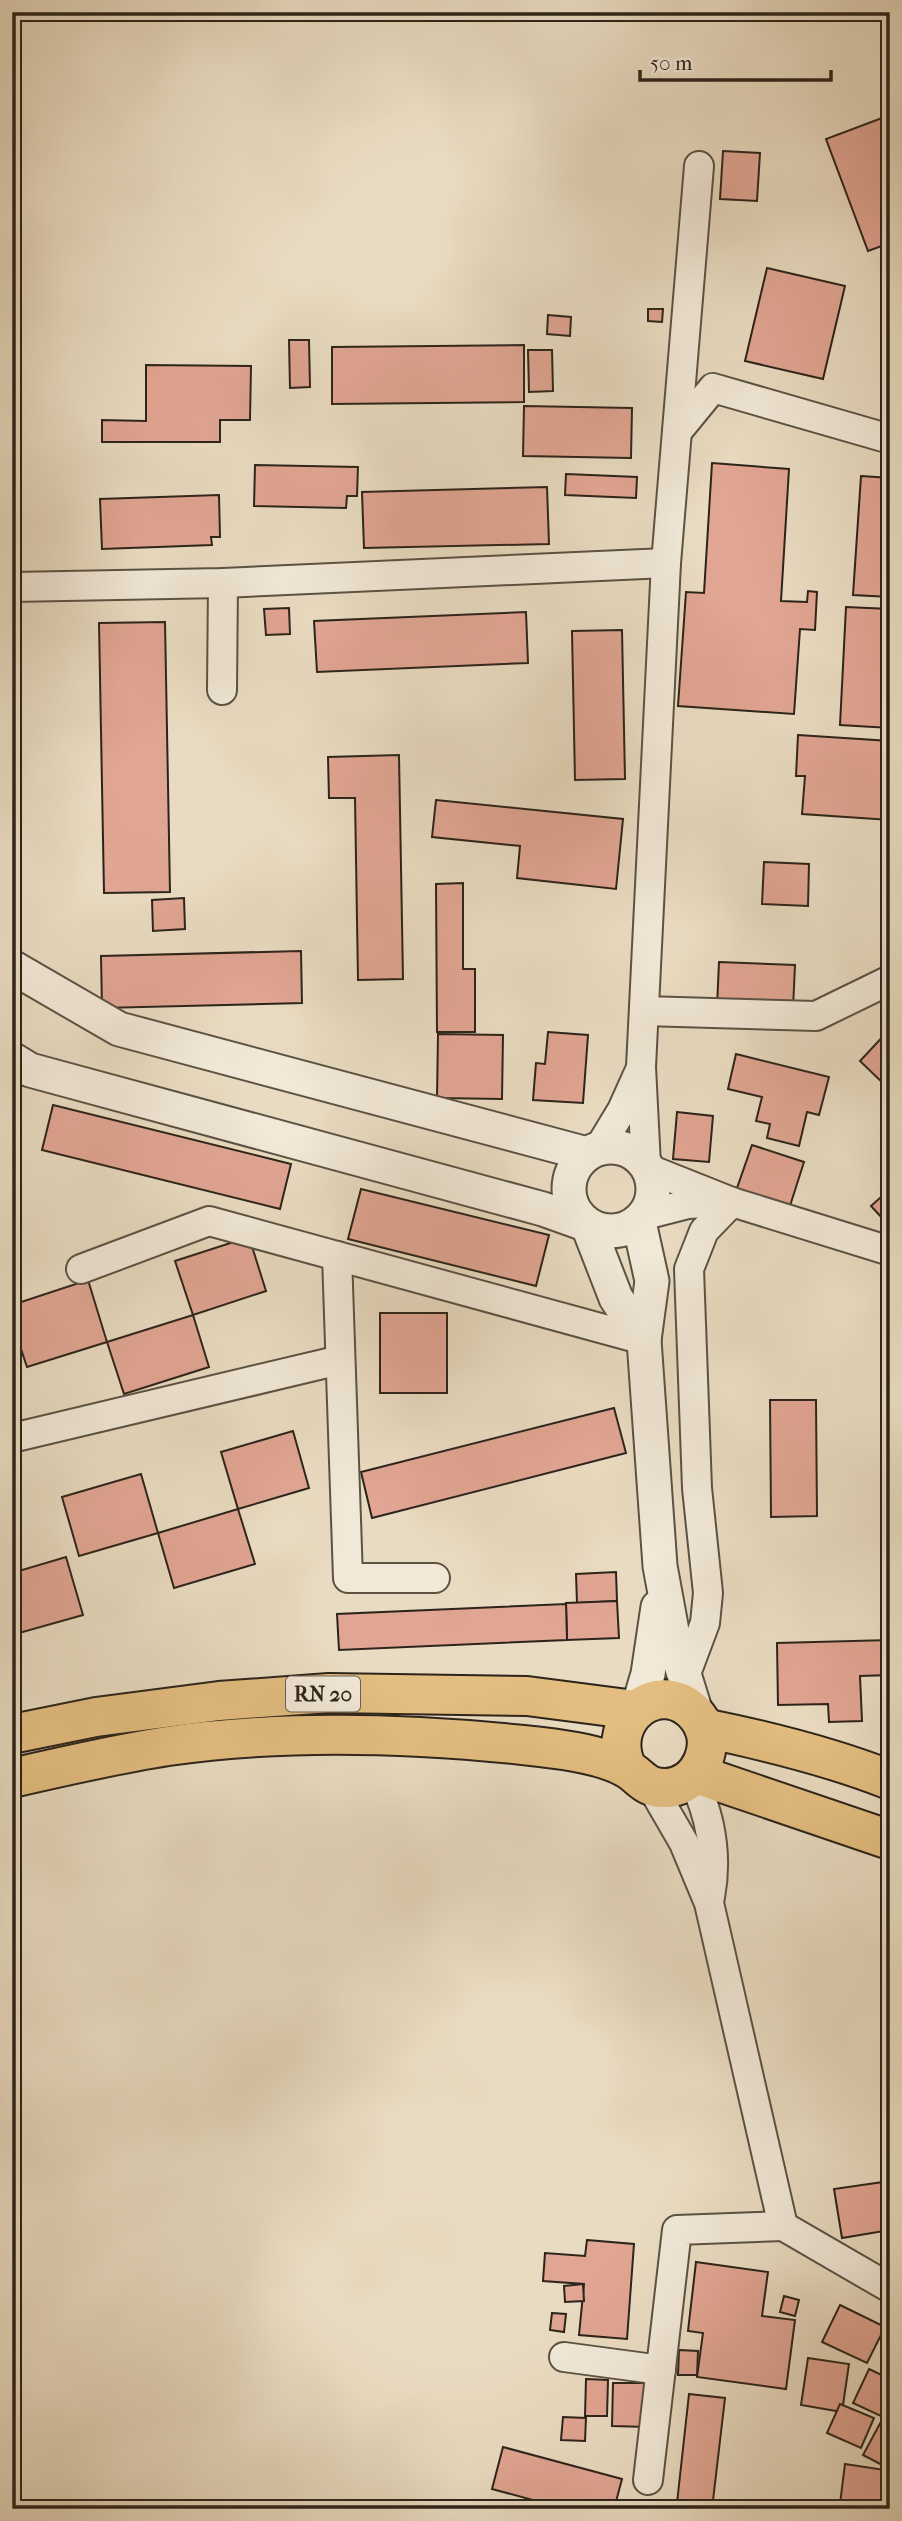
<svg xmlns="http://www.w3.org/2000/svg" width="902" height="2521" viewBox="0 0 902 2521" font-family="'IM FELL French Canon',serif">
<style>
.building{fill:#e1a593;stroke:#2c241a;stroke-width:2}
.lines{fill:none;stroke-linecap:round;stroke-linejoin:round}
.minor-casing{stroke:#5b5244;stroke-width:32}
.tertiary-casing{stroke:#5b5244;stroke-width:37}
.trunk-casing{stroke:#2c241a;stroke-width:42}
.minor{stroke:#f1e8d7;stroke-width:28}
.tertiary{stroke:#f1e8d7;stroke-width:33}
.trunk{stroke:#e4be80;stroke-width:38}
.labels{text-anchor:middle;dominant-baseline:central;stroke-width:5;stroke-linejoin:round;paint-order:stroke}
.shield{fill:#f1e8d7;stroke:#675f53;stroke-width:2}
.shield-label{font-size:21px;font-weight:bold;fill:#2c241a}
</style>
<rect width="100%" height="100%" fill="#e9dbc1"/>
<filter id="stains"><feTurbulence type="fractalNoise" baseFrequency=".00286" numOctaves="4"/><feColorMatrix values="0 0 0 0 .2 0 0 0 0 .09 0 0 0 0 .02 0 0 0 .5 -.17"/></filter>
<radialGradient id="worn" r=".72"><stop offset=".6" stop-color="#630" stop-opacity="0"/><stop offset="1" stop-color="#630" stop-opacity=".3"/></radialGradient>
<g class="building">
<path d="M 890,115 L 890,243 L 868,251 L 826,139 Z"/>
<path d="M 723,151 L 760,153 L 757,201 L 720,199 Z"/>
<path d="M 767,268 L 845,286 L 823,379 L 745,361 Z"/>
<path d="M 648,309 L 663,309 L 662,322 L 648,321 Z"/>
<path d="M 548,315 L 571,317 L 570,336 L 547,334 Z"/>
<path d="M 289,340 L 309,340 L 310,387 L 290,388 Z"/>
<path d="M 524,345 L 524,402 L 332,404 L 332,347 Z"/>
<path d="M 528,350 L 552,350 L 553,391 L 529,392 Z"/>
<path d="M 146,365 L 251,366 L 250,420 L 220,420 L 220,442 L 102,442 L 102,420 L 146,421 Z"/>
<path d="M 524,406 L 632,408 L 631,458 L 523,456 Z"/>
<path d="M 712,463 L 789,469 L 781,601 L 807,602 L 808,591 L 817,592 L 815,630 L 800,629 L 794,714 L 678,706 L 686,592 L 704,593 Z"/>
<path d="M 255,465 L 358,467 L 357,496 L 347,496 L 346,508 L 254,506 Z"/>
<path d="M 566,474 L 637,477 L 636,498 L 565,495 Z"/>
<path d="M 861,476 L 890,478 L 890,597 L 853,595 Z"/>
<path d="M 547,487 L 549,544 L 364,548 L 362,492 Z"/>
<path d="M 219,495 L 220,537 L 211,537 L 212,545 L 102,549 L 100,499 Z"/>
<path d="M 846,607 L 890,609 L 890,728 L 840,725 Z"/>
<path d="M 289,608 L 290,634 L 266,635 L 264,609 Z"/>
<path d="M 526,612 L 528,663 L 317,672 L 314,621 Z"/>
<path d="M 165,622 L 170,892 L 104,893 L 99,623 Z"/>
<path d="M 622,630 L 625,779 L 575,780 L 572,631 Z"/>
<path d="M 798,735 L 890,741 L 890,820 L 802,814 L 805,776 L 796,776 Z"/>
<path d="M 399,755 L 403,979 L 358,980 L 355,798 L 329,798 L 328,757 Z"/>
<path d="M 436,800 L 623,819 L 616,889 L 517,878 L 520,846 L 432,837 Z"/>
<path d="M 764,862 L 809,864 L 808,906 L 762,904 Z"/>
<path d="M 463,883 L 463,969 L 475,969 L 475,1032 L 437,1032 L 436,884 Z"/>
<path d="M 184,898 L 185,929 L 153,931 L 152,900 Z"/>
<path d="M 301,951 L 302,1003 L 102,1008 L 101,956 Z"/>
<path d="M 719,962 L 795,965 L 793,1009 L 717,1007 Z"/>
<path d="M 888,1031 L 890,1033 L 890,1090 L 860,1061 Z"/>
<path d="M 548,1032 L 588,1035 L 583,1103 L 533,1100 L 536,1063 L 545,1064 Z"/>
<path d="M 438,1034 L 503,1035 L 502,1099 L 437,1098 Z"/>
<path d="M 736,1054 L 829,1077 L 819,1115 L 807,1112 L 799,1146 L 767,1138 L 770,1124 L 756,1121 L 762,1097 L 728,1089 Z"/>
<path d="M 53,1105 L 291,1164 L 280,1209 L 42,1150 Z"/>
<path d="M 677,1112 L 713,1116 L 709,1162 L 673,1159 Z"/>
<path d="M 752,1145 L 804,1162 L 789,1209 L 736,1191 Z"/>
<path d="M 361,1189 L 549,1235 L 536,1286 L 348,1239 Z"/>
<path d="M 890,1189 L 890,1215 L 884,1220 L 871,1206 Z"/>
<path d="M 249,1237 L 266,1291 L 193,1315 L 175,1261 Z"/>
<path d="M 88,1280 L 107,1342 L 27,1367 L 12,1322 L 12,1305 Z"/>
<rect x="380" y="1313" width="67" height="80"/>
<path d="M 193,1315 L 209,1367 L 124,1394 L 107,1342 Z"/>
<path d="M 885,1396 L 890,1396 L 890,1580 L 887,1580 Z"/>
<path d="M 770,1400 L 816,1400 L 817,1516 L 771,1517 Z"/>
<path d="M 614,1408 L 626,1453 L 372,1518 L 361,1472 Z"/>
<path d="M 293,1431 L 309,1488 L 238,1509 L 221,1452 Z"/>
<path d="M 141,1474 L 158,1533 L 79,1556 L 62,1497 Z"/>
<path d="M 238,1509 L 255,1564 L 174,1588 L 158,1533 Z"/>
<path d="M 66,1557 L 83,1615 L 12,1635 L 12,1573 Z"/>
<path d="M 616,1572 L 617,1601 L 577,1603 L 576,1574 Z"/>
<path d="M 617,1601 L 619,1638 L 567,1640 L 566,1603 Z"/>
<path d="M 566,1604 L 567,1640 L 339,1650 L 337,1614 Z"/>
<path d="M 890,1640 L 890,1675 L 860,1676 L 862,1721 L 829,1722 L 828,1704 L 778,1705 L 777,1643 Z"/>
<path d="M 890,2181 L 890,2230 L 842,2238 L 834,2189 Z"/>
<path d="M 587,2240 L 634,2244 L 627,2339 L 579,2335 L 584,2284 L 543,2281 L 545,2253 L 585,2256 Z"/>
<path d="M 696,2262 L 768,2272 L 762,2316 L 795,2320 L 786,2389 L 697,2377 L 703,2333 L 688,2331 Z"/>
<path d="M 583,2284 L 584,2301 L 565,2302 L 564,2286 Z"/>
<path d="M 784,2296 L 799,2300 L 795,2316 L 780,2312 Z"/>
<path d="M 840,2305 L 885,2327 L 867,2363 L 822,2342 Z"/>
<path d="M 552,2313 L 566,2314 L 564,2332 L 550,2330 Z"/>
<path d="M 679,2350 L 698,2351 L 697,2375 L 678,2375 Z"/>
<path d="M 890,2357 L 890,2376 L 882,2372 Z"/>
<path d="M 808,2358 L 849,2364 L 842,2412 L 801,2405 Z"/>
<path d="M 869,2369 L 890,2379 L 890,2404 L 883,2417 L 853,2403 Z"/>
<path d="M 586,2379 L 608,2380 L 607,2416 L 585,2416 Z"/>
<path d="M 613,2383 L 649,2383 L 648,2427 L 612,2426 Z"/>
<path d="M 689,2394 L 725,2398 L 712,2509 L 656,2509 L 657,2501 L 677,2503 Z"/>
<path d="M 840,2404 L 874,2418 L 861,2448 L 827,2433 Z"/>
<path d="M 890,2405 L 890,2469 L 863,2455 Z"/>
<path d="M 563,2417 L 586,2418 L 585,2441 L 561,2440 Z"/>
<path d="M 503,2447 L 622,2479 L 614,2509 L 566,2509 L 492,2489 Z"/>
<path d="M 845,2464 L 885,2470 L 880,2509 L 840,2504 Z"/>
</g>
<g class="lines">
<defs>
<g id="minor">
<path d="M 677,432 L 713,388 L 890,439"/>
<path d="M 12,587 L 223,583 L 666,563"/>
<path d="M 222,690 L 223,583"/>
<path d="M 644,1011 L 816,1016 L 890,980"/>
<path d="M 599,1148 L 622,1110 L 640,1070"/>
<path d="M 646,1165 L 641,1067 L 666,563 L 699,166"/>
<path d="M 649,1169 L 732,1202 L 890,1251"/>
<path d="M 645,1215 L 688,1204 L 726,1202"/>
<path d="M 337,1256 L 348,1578 L 435,1578"/>
<path d="M 81,1269 L 209,1221 L 644,1340"/>
<path d="M 12,1438 L 340,1360"/>
<path d="M 684,1679 L 705,1623 L 708,1593 L 697,1488 L 689,1269 L 704,1231 L 732,1202"/>
<path d="M 692,1777 C 711,1816 718,1854 710,1897"/>
<path d="M 651,1786 L 684,1843 L 709,1903 L 783,2226 L 890,2288"/>
<path d="M 564,2357 L 661,2370"/>
<path d="M 648,2480 L 677,2230 L 783,2226"/>
</g>
<g id="tertiary">
<path d="M 12,967 L 119,1029 L 587,1154"/>
<path d="M 12,1059 L 30,1070 L 543,1209 L 585,1224"/>
<circle cx="611" cy="1189" r="42"/>
<path d="M 639,1222 L 652,1281 L 644,1340 L 660,1566 L 674,1642 L 697,1716"/>
<path d="M 588,1226 L 616,1298 L 644,1340"/>
<path d="M 638,1708 L 648,1674 L 658,1607"/>
</g>
<g id="trunk">
<path d="M 704,1728 C 768,1741 829,1756 890,1780"/>
<path d="M 12,1734 L 96,1717 L 219,1701 L 329,1693 L 527,1696 L 635,1710"/>
<path d="M 696,1774 L 890,1840"/>
<path d="M 12,1778 C 64,1766 116,1754 168,1746 C 285,1729 406,1733 523,1745 C 552,1748 600,1753 626,1768 C 641,1776 644,1789 667,1788 C 701,1785 719,1743 697,1716 C 662,1674 603,1718 627,1768"/>
</g>
</defs>
<use href="#minor" class="minor-casing"/>
<use href="#tertiary" class="tertiary-casing"/>
<use href="#trunk" class="trunk-casing"/>
<use href="#minor" class="minor"/>
<use href="#tertiary" class="tertiary"/>
<use href="#trunk" class="trunk"/>
</g>
<g class="labels">
<rect class="shield" x="286" y="1676.5" width="74" height="35" rx="5"/>
<g class="shield-label">
<text x="323" y="1694">RN 20</text>
</g>
</g>
<rect width="902" height="2521" fill="none" stroke="#e9dbc1" stroke-width="42"/>
<rect x="14" y="14" width="874" height="2493" fill="none" stroke="#2c241a" stroke-width="3.5"/>
<rect x="21" y="21" width="860" height="2479" fill="none" stroke="#2c241a" stroke-width="2"/>
<path d="M640 70v10h191v-10" fill="none" stroke="#2c241a" stroke-width="3.5"/>
<text x="650" y="70" font-size="21" fill="#2c241a" stroke="#f1e8d7" stroke-width="5" paint-order="stroke">50 m</text>
<rect width="100%" height="100%" filter="url(#stains)"/>
<rect width="100%" height="100%" fill="url(#worn)"/>
</svg>
